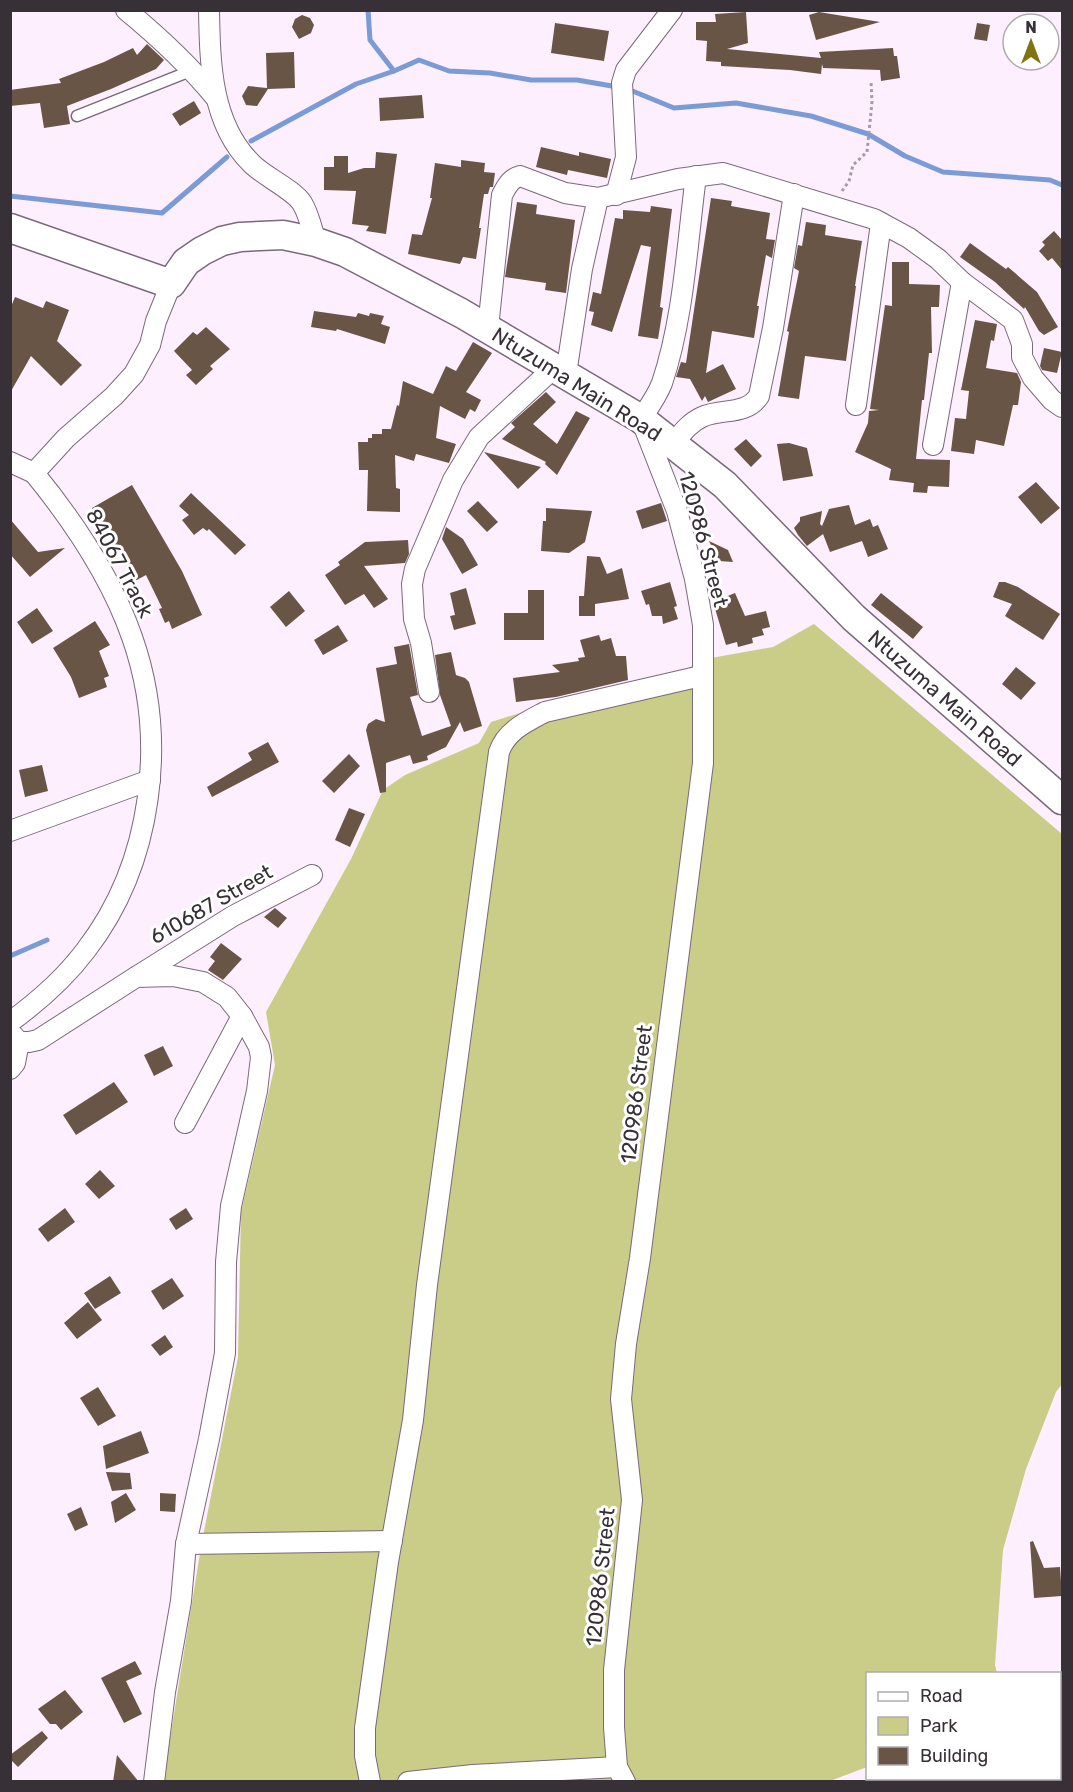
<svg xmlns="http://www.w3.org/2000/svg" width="1073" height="1792" viewBox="0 0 1073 1792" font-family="Rubik,sans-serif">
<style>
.green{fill:#c9cd87}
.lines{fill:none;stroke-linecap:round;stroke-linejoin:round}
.stream{stroke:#7a9bd5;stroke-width:5}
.building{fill:#685546}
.lane-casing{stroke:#7a697b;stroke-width:13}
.street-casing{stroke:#7a697b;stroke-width:22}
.secondary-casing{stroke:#7a697b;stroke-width:31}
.path{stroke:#a59aa5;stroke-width:3;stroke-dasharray:3 3;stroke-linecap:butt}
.lane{stroke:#fff;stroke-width:10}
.street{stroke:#fff;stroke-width:20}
.secondary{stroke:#fff;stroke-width:28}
.labels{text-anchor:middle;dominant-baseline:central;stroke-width:6;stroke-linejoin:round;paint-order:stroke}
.street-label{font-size:21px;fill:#373037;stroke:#fff}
</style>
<rect width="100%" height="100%" fill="#feefff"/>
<path class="green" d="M 814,624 L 1062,834 L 1062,1384 L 1056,1392 L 1026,1469 L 1003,1550 L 995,1665 L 997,1673 L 868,1674 L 867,1767 L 830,1781 L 163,1782 L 201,1547 L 238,1357 L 241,1212 L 275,1065 L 266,1012 L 351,859 L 383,790 L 405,775 L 479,743 L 491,722 L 558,701 L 684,670 L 711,658 L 773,647 Z"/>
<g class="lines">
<g class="stream">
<path d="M 368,10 L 370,40 L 394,71 L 419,60 L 449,71 L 490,73 L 531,80 L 577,80 L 612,86"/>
<path d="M 630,90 L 674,108 L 736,103 L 811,116 L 868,134 L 905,156 L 943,172 L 1050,180 L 1062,185"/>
<path d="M 251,141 L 356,84 L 394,71"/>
<path d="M 10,196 L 162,213 L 227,157"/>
<path d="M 10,956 L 47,940"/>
<path d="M 1060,1702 L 1062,1699"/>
</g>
</g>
<g class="building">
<path d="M 746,12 L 748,43 L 727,49 L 821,58 L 819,52 L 893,48 L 894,56 L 897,56 L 900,78 L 881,81 L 880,70 L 823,68 L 822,64 L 821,74 L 790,70 L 721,66 L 721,62 L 706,61 L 707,41 L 696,40 L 696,22 L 716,22 L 715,14 Z"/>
<path d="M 819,12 L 880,22 L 816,40 L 809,15 Z"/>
<path d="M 302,15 L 310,18 L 314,25 L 311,33 L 299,39 L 292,27 L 295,19 Z"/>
<path d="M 555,23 L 609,31 L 604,61 L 551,53 Z"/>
<path d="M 977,23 L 990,25 L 987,41 L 974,39 Z"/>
<path d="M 147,44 L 164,60 L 156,69 L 111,89 L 67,106 L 70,124 L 44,128 L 40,103 L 10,106 L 10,90 L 61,83 L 59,79 L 104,62 L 133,48 L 137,55 Z"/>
<path d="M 294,52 L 295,88 L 268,89 L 257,106 L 246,105 L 242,96 L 248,86 L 267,88 L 266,53 Z"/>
<path d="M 422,95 L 424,118 L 380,121 L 379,98 Z"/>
<path d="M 194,101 L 201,113 L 180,126 L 172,114 Z"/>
<path d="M 541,147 L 579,156 L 579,152 L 611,159 L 607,178 L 568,170 L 567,175 L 536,167 Z"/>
<path d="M 376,152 L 397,154 L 386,234 L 366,231 L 369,226 L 352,224 L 356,191 L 324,190 L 324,167 L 334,167 L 334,156 L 348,156 L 348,173 L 364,168 L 375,168 Z"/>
<path d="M 461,160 L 485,163 L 484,172 L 495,173 L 493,187 L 490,187 L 488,194 L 484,194 L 479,228 L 481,228 L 476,259 L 463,257 L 460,264 L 408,254 L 412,234 L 422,235 L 432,198 L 430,198 L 435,163 L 461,167 Z"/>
<path d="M 711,198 L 732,201 L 731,206 L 770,213 L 766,239 L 775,240 L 772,258 L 766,255 L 757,306 L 759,306 L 754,338 L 712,331 L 706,373 L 723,364 L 736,389 L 708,402 L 705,396 L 702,401 L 690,379 L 676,377 L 681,362 L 686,363 Z"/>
<path d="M 517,202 L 537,205 L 536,214 L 575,220 L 566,293 L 545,290 L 546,283 L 505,277 Z"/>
<path d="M 651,206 L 672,209 L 660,307 L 663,308 L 658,339 L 638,336 L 651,247 L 641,245 L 612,332 L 591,325 L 594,312 L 589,311 L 593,292 L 601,294 L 615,218 L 623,219 L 623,210 L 650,212 Z"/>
<path d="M 806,222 L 826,225 L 825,235 L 862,241 L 855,286 L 856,286 L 846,361 L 805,356 L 799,399 L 778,396 L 789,332 L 787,331 L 799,271 L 794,268 L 798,245 L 802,246 Z"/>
<path d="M 1054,231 L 1062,240 L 1062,270 L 1052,258 L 1048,261 L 1039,251 L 1045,245 L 1042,242 Z"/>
<path d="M 970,243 L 1006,269 L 1008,267 L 1037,292 L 1058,327 L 1044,335 L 1039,331 L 1025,307 L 1024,309 L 995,282 L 960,257 Z"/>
<path d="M 892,262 L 909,262 L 909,284 L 940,285 L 939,307 L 931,307 L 932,353 L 929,353 L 924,400 L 922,400 L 916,459 L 950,460 L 949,487 L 928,486 L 927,493 L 913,492 L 914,483 L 889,480 L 891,469 L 855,452 L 868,423 L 869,411 L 879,410 L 870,409 L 885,305 L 892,306 Z"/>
<path d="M 15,297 L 43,308 L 46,301 L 69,310 L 57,341 L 82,365 L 61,386 L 31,356 L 10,393 L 10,309 Z"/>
<path d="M 314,311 L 356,317 L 358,313 L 369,316 L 370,313 L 384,316 L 381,324 L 390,327 L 385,344 L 337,329 L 336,331 L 311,327 Z"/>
<path d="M 975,320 L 997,324 L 994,341 L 991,340 L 986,368 L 1017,373 L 1021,382 L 1018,405 L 1013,405 L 1004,446 L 976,440 L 974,454 L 951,451 L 955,418 L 966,419 L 969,391 L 961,390 Z"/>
<path d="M 206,327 L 230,349 L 210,366 L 213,369 L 196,385 L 186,375 L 192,370 L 174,351 L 193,332 L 197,335 Z"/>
<path d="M 473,342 L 492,353 L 466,392 L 481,400 L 475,412 L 470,409 L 465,419 L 440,406 L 436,438 L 456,444 L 449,463 L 416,454 L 414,461 L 395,455 L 396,488 L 400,489 L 400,512 L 367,511 L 368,470 L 359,470 L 358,442 L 368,442 L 368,438 L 372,438 L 372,434 L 382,434 L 382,429 L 391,429 L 397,405 L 399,406 L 403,381 L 433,394 L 446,366 L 456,371 Z"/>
<path d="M 1044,348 L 1062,352 L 1057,373 L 1042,370 L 1040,366 Z"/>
<path d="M 546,392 L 556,402 L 533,424 L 557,444 L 576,411 L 590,418 L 557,475 L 545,464 L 546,462 L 502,439 L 515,427 L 511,423 Z"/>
<path d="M 746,439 L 762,456 L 751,467 L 734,449 Z"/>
<path d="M 789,443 L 807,448 L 813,476 L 783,481 L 777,444 Z"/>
<path d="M 484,452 L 541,467 L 518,489 Z"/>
<path d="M 1036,482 L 1060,508 L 1041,524 L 1018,497 Z"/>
<path d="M 691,483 L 703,508 L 691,515 L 681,488 Z"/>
<path d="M 132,485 L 182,571 L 202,615 L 172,629 L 169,621 L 165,623 L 159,609 L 162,608 L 146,575 L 135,581 L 92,508 Z"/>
<path d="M 191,493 L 246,545 L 235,555 L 209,529 L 207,531 L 203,528 L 194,535 L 182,520 L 189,515 L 179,506 Z"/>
<path d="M 478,501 L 498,522 L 487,532 L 467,511 Z"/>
<path d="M 661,503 L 667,521 L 642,529 L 636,511 Z"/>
<path d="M 849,505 L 855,525 L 870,519 L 873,527 L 878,525 L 888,549 L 868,557 L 862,541 L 830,552 L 823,534 L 807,546 L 798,535 L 794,528 L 800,521 L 800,517 L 822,511 L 820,524 L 822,526 L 829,509 Z"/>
<path d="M 546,508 L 592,511 L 585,542 L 569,553 L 541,551 L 543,521 L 546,521 Z"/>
<path d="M 10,519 L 38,552 L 65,548 L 30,577 L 10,554 Z"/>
<path d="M 446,527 L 463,539 L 478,565 L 462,574 L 442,539 Z"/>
<path d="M 408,540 L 409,554 L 405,563 L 364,566 L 388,599 L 374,608 L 364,594 L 345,605 L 325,575 L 340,565 L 338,562 L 365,542 Z"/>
<path d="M 709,541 L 728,550 L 733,562 L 719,561 Z"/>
<path d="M 587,556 L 600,557 L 607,574 L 622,568 L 629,599 L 595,604 L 595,616 L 579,616 L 579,596 L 584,596 Z"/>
<path d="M 670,582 L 677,606 L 674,607 L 678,619 L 663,624 L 662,616 L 652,616 L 649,604 L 646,605 L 641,591 Z"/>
<path d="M 999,582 L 1005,582 L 1018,587 L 1060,614 L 1043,640 L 1005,616 L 1012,604 L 993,597 Z"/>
<path d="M 466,588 L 476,624 L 454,630 L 450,616 L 455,615 L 450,593 Z"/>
<path d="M 528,590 L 544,590 L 544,640 L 504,640 L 504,613 L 528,613 Z"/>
<path d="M 289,591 L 305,611 L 286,627 L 270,607 Z"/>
<path d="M 735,593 L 745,616 L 766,611 L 770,627 L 762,629 L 764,635 L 752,638 L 753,643 L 738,647 L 737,642 L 726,645 L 713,602 Z"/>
<path d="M 881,593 L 923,627 L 913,639 L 871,605 Z"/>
<path d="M 37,608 L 53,631 L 32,644 L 17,622 Z"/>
<path d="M 95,621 L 110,645 L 99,651 L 109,676 L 104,678 L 107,687 L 79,698 L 71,677 L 53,648 Z"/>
<path d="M 338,625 L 348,641 L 323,655 L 314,640 Z"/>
<path d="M 599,635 L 601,641 L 611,638 L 616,656 L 626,656 L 628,680 L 556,697 L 516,702 L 513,678 L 560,672 L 552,665 L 579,661 L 578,658 L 585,657 L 580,640 Z"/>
<path d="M 409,644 L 418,695 L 410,697 L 422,736 L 451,726 L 440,695 L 435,655 L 451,652 L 456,675 L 465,678 L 469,682 L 482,726 L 464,732 L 460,722 L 446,747 L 427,756 L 428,760 L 413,764 L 410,755 L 386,763 L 386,792 L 380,793 L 366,730 L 368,724 L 376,719 L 385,722 L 376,668 L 397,664 L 394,647 Z"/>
<path d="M 1016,667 L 1036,683 L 1021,700 L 1002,684 Z"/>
<path d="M 268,742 L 279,762 L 212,797 L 207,787 L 252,760 L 248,753 Z"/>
<path d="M 349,754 L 360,766 L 334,793 L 322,781 Z"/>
<path d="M 42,765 L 48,791 L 25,797 L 19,770 Z"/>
<path d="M 349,808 L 365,814 L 350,847 L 335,840 Z"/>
<path d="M 275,908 L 287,918 L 278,928 L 264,917 Z"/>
<path d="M 221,943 L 242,959 L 223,980 L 208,970 L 215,961 L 210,957 Z"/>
<path d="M 163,1046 L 173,1066 L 154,1076 L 144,1055 Z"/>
<path d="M 114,1082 L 128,1102 L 76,1135 L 63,1115 Z"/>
<path d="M 100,1170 L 115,1186 L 99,1199 L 85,1184 Z"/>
<path d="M 65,1208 L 75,1222 L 48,1242 L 38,1229 Z"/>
<path d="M 186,1208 L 193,1219 L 176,1230 L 169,1219 Z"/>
<path d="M 110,1276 L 121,1293 L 95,1309 L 84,1293 Z"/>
<path d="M 172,1278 L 184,1296 L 163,1310 L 151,1291 Z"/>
<path d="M 88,1302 L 102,1320 L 77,1339 L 64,1323 Z"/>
<path d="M 165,1335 L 173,1347 L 160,1356 L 151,1345 Z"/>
<path d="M 98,1387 L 116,1416 L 98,1426 L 80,1398 Z"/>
<path d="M 141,1431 L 149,1453 L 106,1469 L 103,1446 Z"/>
<path d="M 106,1472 L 130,1473 L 132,1489 L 112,1491 Z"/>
<path d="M 126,1493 L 136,1510 L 115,1523 L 111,1502 Z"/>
<path d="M 160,1493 L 176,1494 L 175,1512 L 160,1511 Z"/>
<path d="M 81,1507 L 88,1525 L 75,1531 L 67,1514 Z"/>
<path d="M 1033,1541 L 1044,1568 L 1060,1567 L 1062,1596 L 1034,1598 L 1030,1542 Z"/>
<path d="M 135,1661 L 142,1674 L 126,1681 L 142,1714 L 124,1723 L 101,1678 Z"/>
<path d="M 65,1690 L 83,1712 L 61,1730 L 56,1724 L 50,1724 L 38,1709 Z"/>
<path d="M 42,1731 L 48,1738 L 18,1767 L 10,1759 L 10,1755 Z"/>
<path d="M 117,1755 L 139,1782 L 113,1782 Z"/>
</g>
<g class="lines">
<defs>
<path id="lane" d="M 77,116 L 193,70"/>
<g id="street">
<path d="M 126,10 C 159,37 189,65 216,98"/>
<path d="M 209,10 C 210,64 211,123 251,163 C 263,176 293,189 302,203 C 309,214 312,230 316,242"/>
<path d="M 616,195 L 626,157 L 622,83 L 626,70 L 672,10"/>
<path d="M 488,328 L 502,195 C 507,186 510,179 520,176 L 565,193 L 598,198 L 678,179 L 723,173 L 874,219 L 909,238 L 938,259 L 962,282 L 1013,320 L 1022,344 L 1022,357 L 1033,378 L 1052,400 L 1062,407"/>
<path d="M 566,374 L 582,269 L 598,198"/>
<path d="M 856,405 L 881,223"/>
<path d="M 673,444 C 682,433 689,423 702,417 C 721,408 746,416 759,396 L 773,328 L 794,194"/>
<path d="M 933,445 L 962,282"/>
<path d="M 10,462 L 34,473"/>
<path d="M 429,692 L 421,643 L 414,619 L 412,584 L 415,569 L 453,480 L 479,437 L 555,367"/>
<path d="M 10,831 L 150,780"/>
<path d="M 136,977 L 233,916 L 312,875"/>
<path d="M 10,1022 C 39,1001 65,978 86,950 C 153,863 168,739 132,637 C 111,577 74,522 34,473 L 66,438 L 114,396 L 134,374 L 150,345 L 156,321 L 171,284"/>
<path d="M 10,1032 L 19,1042 L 15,1063 L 10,1069"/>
<path d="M 19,1042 L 29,1042 L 38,1040 L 136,977 L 173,976 L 203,982 L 227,997 L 242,1016 L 185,1123"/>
<path d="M 186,1544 L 392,1541"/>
<path d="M 154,1782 L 165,1692 L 181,1601 L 186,1544 L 209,1439 L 225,1353 L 226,1262 L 231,1206 L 257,1091 L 261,1057 L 259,1047 L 242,1016"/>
<path d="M 370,1782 L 365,1756 L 365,1728 L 388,1562 L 413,1420 L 427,1285 L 499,752 C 506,731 526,722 545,712 L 701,676"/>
<path d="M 408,1782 L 473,1775 L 617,1767"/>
<path d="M 625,1782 L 617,1767 L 614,1727 L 614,1670 L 632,1500 L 621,1399 L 626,1344 L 640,1258 L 703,763 L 703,625 L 695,579 L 677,511 L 641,419 C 649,407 657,396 662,383 C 684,317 687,244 696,176"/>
</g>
<path id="secondary" d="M 10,228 L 171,284 L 186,262 L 202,251 L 222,241 L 240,237 L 283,235 L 316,242 L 345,252 L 461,313 L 641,419 L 725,485 L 854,618 L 1062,800"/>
</defs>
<use href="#lane" class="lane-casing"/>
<use href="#street" class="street-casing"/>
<use href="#secondary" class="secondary-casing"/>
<path class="path" d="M 842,191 L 849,181 L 853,165 L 867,152 L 872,102 L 871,81"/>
<use href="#lane" class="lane"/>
<use href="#street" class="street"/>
<use href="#secondary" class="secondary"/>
</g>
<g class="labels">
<g class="street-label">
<text transform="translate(577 384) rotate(32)">Ntuzuma Main Road</text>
<text transform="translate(704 539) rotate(75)">120986 Street</text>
<text transform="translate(120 563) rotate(62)">84067 Track</text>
<text transform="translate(945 698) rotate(41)">Ntuzuma Main Road</text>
<text transform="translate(211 904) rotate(-30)">610687 Street</text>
<text transform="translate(636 1094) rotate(-83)">120986 Street</text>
<text transform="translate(600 1577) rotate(-84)">120986 Street</text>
</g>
</g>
<rect width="1073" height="1792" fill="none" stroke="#373037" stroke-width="24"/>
<rect x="866" y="1672" width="195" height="108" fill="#ffffff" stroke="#afacaf" stroke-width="1.5"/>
<rect x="878" y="1692" width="30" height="9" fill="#ffffff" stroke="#afacaf" stroke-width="1.5"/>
<text x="920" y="1702" font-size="18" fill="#373037">Road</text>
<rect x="878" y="1717" width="30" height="18" fill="#c9cd87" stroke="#afacaf" stroke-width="1.5"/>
<text x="920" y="1732" font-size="18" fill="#373037">Park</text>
<rect x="878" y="1747" width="30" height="18" fill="#685546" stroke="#afacaf" stroke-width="1.5"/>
<text x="920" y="1762" font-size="18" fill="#373037">Building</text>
<g transform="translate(1031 42)"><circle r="28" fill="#ffffff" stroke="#afacaf" stroke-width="1.5"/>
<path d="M0-4.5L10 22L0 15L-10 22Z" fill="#837212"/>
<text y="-9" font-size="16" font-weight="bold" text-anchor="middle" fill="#373037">N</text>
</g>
</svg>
